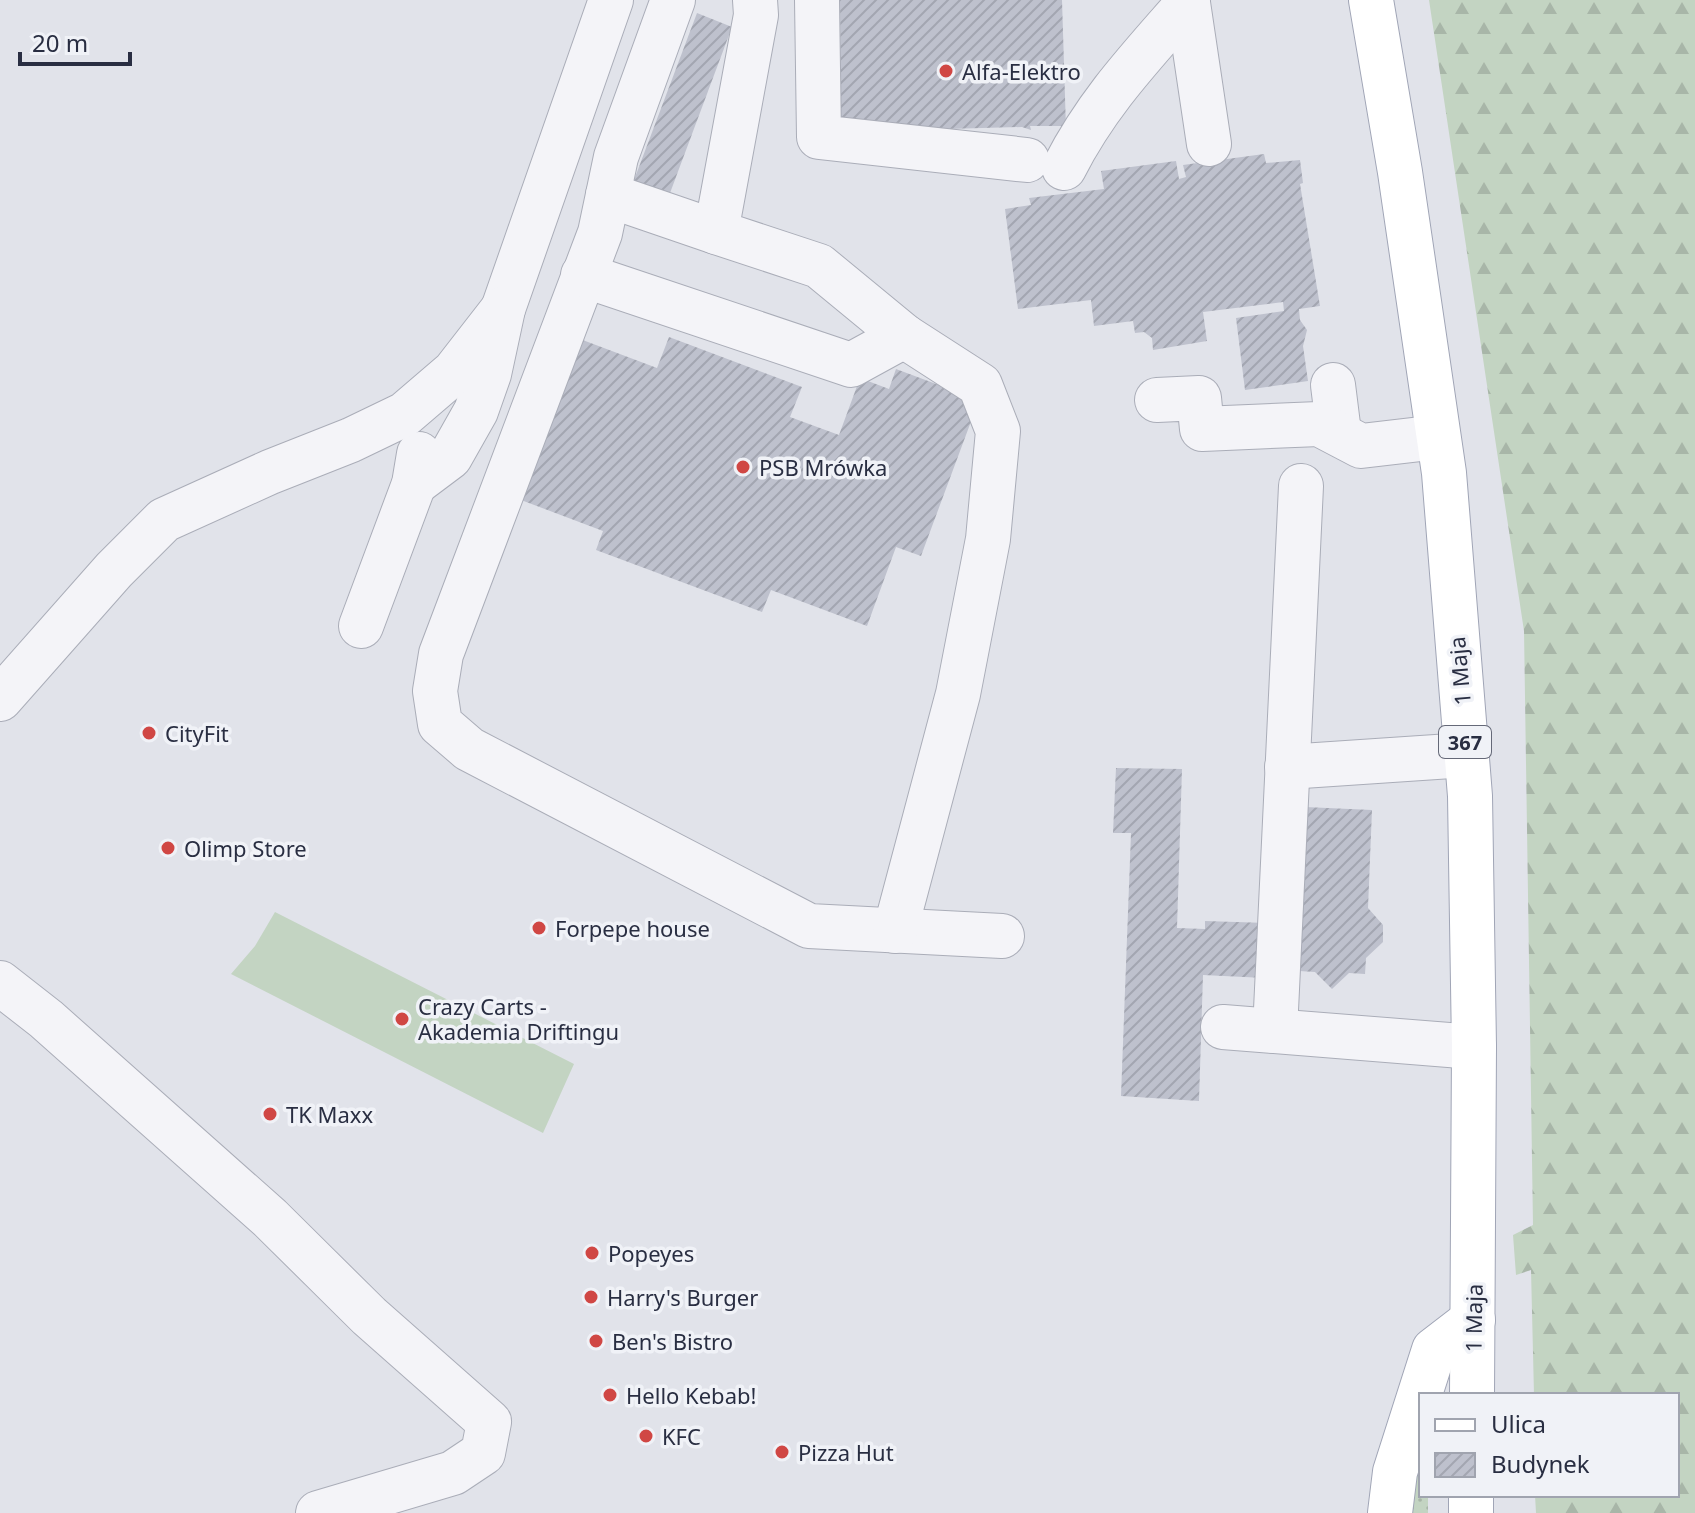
<svg xmlns="http://www.w3.org/2000/svg" width="1695" height="1513" viewBox="0 0 1695 1513" font-family="'Noto Sans',sans-serif">
<style>
.grass{fill:url(#grass-dots)}
.forest{fill:url(#forest-firs)}
.pitch{fill:#c3d4c2}
.building{fill:url(#building-hatch)}
.lines{fill:none;stroke-linecap:round;stroke-linejoin:round}
.minor-casing{stroke:#aaadb8;stroke-width:46}
.major-casing{stroke:#a0a5b6;stroke-width:46}
.minor{stroke:#f4f4f8;stroke-width:44}
.major{stroke:#fff;stroke-width:44}
.poi-dot{fill:#d04744;stroke:#f0f2f7;stroke-width:3}
.labels{text-anchor:middle;dominant-baseline:central;stroke-width:7;stroke-linejoin:round;paint-order:stroke}
.shield{fill:#f0f2f7;stroke:#656978;stroke-width:2}
.shield-label{font-size:20px;font-weight:bold;fill:#292e42}
.poi-label{font-size:22px;fill:#292e42;stroke:#f0f2f7;text-anchor:start}
.street-label{font-size:22px;fill:#292e42;stroke:#f0f2f7}
</style>
<defs>
<pattern id="grass-dots" width="8" height="8" patternUnits="userSpaceOnUse" patternTransform="scale(2)"><rect width="8" height="8" fill="#c3d4c2"/><path d="M2 2h.1M6 6h.1" fill="none" stroke="#a8b6a8" stroke-width="1.8" stroke-linecap="round"/></pattern>
<pattern id="forest-firs" width="22" height="20" patternUnits="userSpaceOnUse" patternTransform="scale(2)"><rect width="22" height="20" fill="#c3d4c2"/><path d="M5 1l3.5 6h-7zM16 11l3.5 6h-7z" fill="#a8b6a8"/></pattern>
<pattern id="building-hatch" width="6" height="6" patternUnits="userSpaceOnUse" patternTransform="scale(2)"><rect width="6" height="6" fill="#bec1cd"/><path d="M-1 1l2-2M0 6l6-6M5 7l2-2" fill="none" stroke="#a3a6b1"/></pattern>
</defs>
<rect width="100%" height="100%" fill="#e1e3ea"/>
<path class="grass" d="M 1421,1443 L 1421,1495 L 1428,1495 L 1428,1513 L 1404,1513 Z"/>
<path class="forest" d="M 1429,0 L 1695,0 L 1695,1513 L 1536,1513 L 1535,1495 L 1677,1495 L 1677,1395 L 1534,1395 L 1531,1270 L 1516,1275 L 1513,1235 L 1533,1225 L 1524,631 Z"/>
<path class="pitch" d="M 275,912 L 574,1064 L 543,1133 L 231,974 L 255,946 Z"/>
<g class="building">
<path d="M 840,0 L 1062,0 L 1066,129 L 1061,129 L 1061,126 L 1030,126 L 1031,130 L 1022,127 L 841,132 Z"/>
<path d="M 697,13 L 732,27 L 667,201 L 631,188 Z"/>
<path d="M 1264,154 L 1266,163 L 1300,160 L 1303,183 L 1300,184 L 1320,306 L 1299,309 L 1300,320 L 1307,330 L 1303,346 L 1308,381 L 1245,390 L 1236,318 L 1284,311 L 1283,302 L 1203,312 L 1207,341 L 1153,350 L 1152,338 L 1144,332 L 1135,333 L 1133,321 L 1094,326 L 1091,300 L 1018,309 L 1005,209 L 1031,205 L 1029,198 L 1104,189 L 1101,171 L 1176,161 L 1179,179 L 1186,177 L 1183,165 Z"/>
<path d="M 669,337 L 802,387 L 790,417 L 839,435 L 860,378 L 889,389 L 896,369 L 979,400 L 921,556 L 896,547 L 867,626 L 771,590 L 762,612 L 596,550 L 603,531 L 521,500 L 580,339 L 657,368 Z"/>
<path d="M 1116,768 L 1182,769 L 1177,928 L 1205,929 L 1205,921 L 1267,923 L 1265,978 L 1203,975 L 1199,1101 L 1121,1096 L 1131,833 L 1113,833 Z"/>
<path d="M 1305,807 L 1372,810 L 1368,908 L 1383,925 L 1383,942 L 1366,958 L 1365,974 L 1349,973 L 1332,989 L 1315,972 L 1299,971 Z"/>
</g>
<g class="lines">
<defs>
<g id="minor">
<path d="M 673,0 L 616,157 L 600,233 L 441,654 L 435,691 L 440,724 L 469,749 L 809,926 L 1002,936"/>
<path d="M 755,0 L 756,15 L 716,232 L 819,266 L 904,336 L 980,385 L 998,431 L 988,539 L 958,694 L 895,931"/>
<path d="M 817,0 L 819,137 L 1027,160"/>
<path d="M 1188,3 L 1209,144"/>
<path d="M 1064,168 C 1097,103 1140,58 1188,3 L 1186,0"/>
<path d="M 608,195 L 716,232"/>
<path d="M 583,275 L 851,365 L 904,336"/>
<path d="M 1333,385 L 1339,433"/>
<path d="M 1157,400 L 1199,398 L 1202,429 L 1319,424 L 1361,446 L 1438,437"/>
<path d="M 414,484 L 450,457 L 476,411 L 489,374 L 503,309 L 611,0"/>
<path d="M 361,626 L 414,484 L 419,454"/>
<path d="M 0,699 L 114,570 L 164,520 L 270,472 L 351,440 L 405,414 L 454,372 L 503,309"/>
<path d="M 1287,767 L 1466,755"/>
<path d="M 0,983 L 46,1019 L 270,1218 L 369,1316 L 489,1422 L 483,1453 L 453,1473 L 318,1513"/>
<path d="M 1223,1027 L 1474,1047"/>
<path d="M 1275,1031 L 1301,486"/>
</g>
<g id="major">
<path d="M 1371,0 L 1400,172 L 1444,473 L 1470,796 L 1474,1047 L 1472,1395"/>
<path d="M 1471,1495 L 1471,1513"/>
<path d="M 1390,1513 L 1395,1472 L 1434,1350 L 1473,1320"/>
</g>
</defs>
<use href="#minor" class="minor-casing"/>
<use href="#major" class="major-casing"/>
<use href="#minor" class="minor"/>
<use href="#major" class="major"/>
</g>
<g class="poi-dot">
<circle cx="946" cy="71" r="8"/>
<circle cx="743" cy="467" r="8"/>
<circle cx="149" cy="733" r="8"/>
<circle cx="168" cy="848" r="8"/>
<circle cx="539" cy="928" r="8"/>
<circle cx="402" cy="1019" r="8"/>
<circle cx="270" cy="1114" r="8"/>
<circle cx="592" cy="1253" r="8"/>
<circle cx="591" cy="1297" r="8"/>
<circle cx="596" cy="1341" r="8"/>
<circle cx="610" cy="1395" r="8"/>
<circle cx="646" cy="1436" r="8"/>
<circle cx="782" cy="1452" r="8"/>
</g>
<g class="labels">
<rect class="shield" x="1439" y="726" width="52" height="32" rx="6"/>
<g class="shield-label">
<text x="1465" y="742">367</text>
</g>
<g class="poi-label">
<text x="962" y="71">Alfa-Elektro</text>
<text x="759" y="467">PSB Mrówka</text>
<text x="165" y="733">CityFit</text>
<text x="184" y="848">Olimp Store</text>
<text x="555" y="928">Forpepe house</text>
<text x="418" y="1006">Crazy Carts -<tspan x="418" dy="25">Akademia Driftingu</tspan></text>
<text x="286" y="1114">TK Maxx</text>
<text x="608" y="1253">Popeyes</text>
<text x="607" y="1297">Harry's Burger</text>
<text x="612" y="1341">Ben's Bistro</text>
<text x="626" y="1395">Hello Kebab!</text>
<text x="662" y="1436">KFC</text>
<text x="798" y="1452">Pizza Hut</text>
</g>
<g class="street-label">
<text transform="translate(1459 671) rotate(-95)">1 Maja</text>
<text transform="translate(1473 1318) rotate(-89)">1 Maja</text>
</g>
</g>
<rect x="1419" y="1393" width="260" height="104" fill="#f0f2f7" stroke="#a0a4af" stroke-width="2"/>
<rect x="1435" y="1419" width="40" height="12" fill="#ffffff" stroke="#a0a4af" stroke-width="2"/>
<text x="1491" y="1433" font-size="24" fill="#292e42">Ulica</text>
<rect x="1435" y="1453" width="40" height="24" fill="url(#building-hatch)" stroke="#a0a4af" stroke-width="2"/>
<text x="1491" y="1473" font-size="24" fill="#292e42">Budynek</text>
<path d="M20 52v12h110v-12" fill="none" stroke="#292e42" stroke-width="4"/>
<text x="32" y="52" font-size="24" fill="#292e42" stroke="#f0f2f7" stroke-width="6" paint-order="stroke">20 m</text>
</svg>
